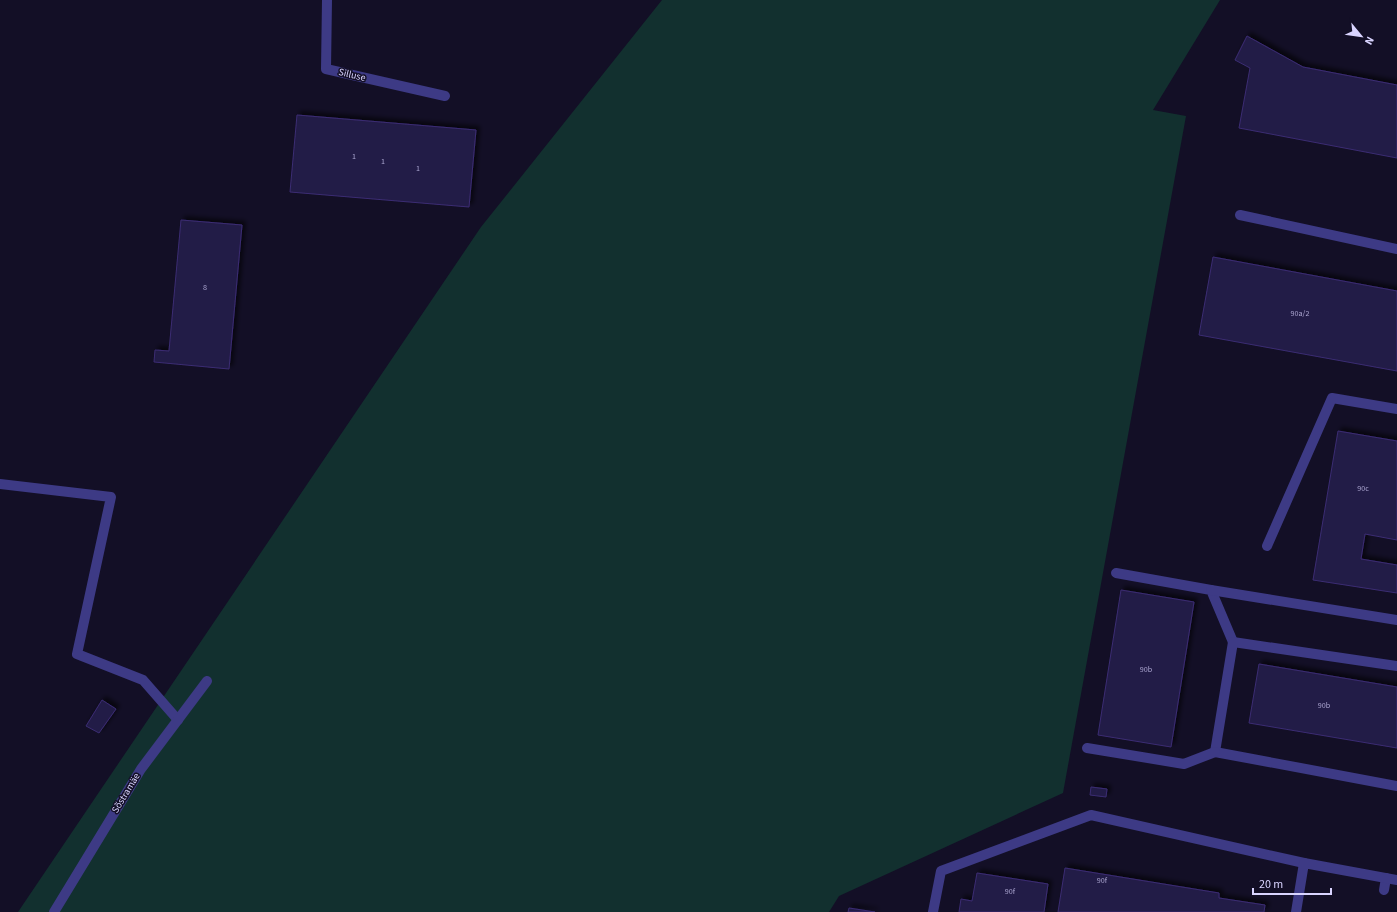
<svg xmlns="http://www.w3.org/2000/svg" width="1397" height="912" viewBox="0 0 1397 912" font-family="'Source Sans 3',sans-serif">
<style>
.green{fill:#12302f}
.building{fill:#241b47;stroke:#3b2d73;filter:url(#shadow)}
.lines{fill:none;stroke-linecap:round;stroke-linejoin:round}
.service{stroke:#3d3a85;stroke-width:10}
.minor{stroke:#3d3a85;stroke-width:10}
.labels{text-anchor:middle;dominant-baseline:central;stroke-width:3;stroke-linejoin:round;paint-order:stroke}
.number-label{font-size:8px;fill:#aca6d1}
.street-label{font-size:10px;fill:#d9d4ff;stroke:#130f26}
</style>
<defs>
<filter id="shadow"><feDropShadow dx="3.5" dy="-3.5" stdDeviation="2" flood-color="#0009"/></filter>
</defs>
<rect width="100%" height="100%" fill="#130f26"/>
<path class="green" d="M 662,0 L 1220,0 L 1153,110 L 1186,116 L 1063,793 L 839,896 L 829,912 L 18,912 L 481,227 Z"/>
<g class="building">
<path d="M 1247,36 L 1303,67 L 1397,85 L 1397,158 L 1239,128 L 1250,68 L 1235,60 Z"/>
<path d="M 297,115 L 476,130 L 469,207 L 290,192 Z"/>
<path d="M 181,220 L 242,225 L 229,369 L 154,362 L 155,350 L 169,351 Z"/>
<path d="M 1213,257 L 1397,291 L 1397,371 L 1199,335 Z"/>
<path d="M 1338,431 L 1397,441 L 1397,540 L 1365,534 L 1361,559 L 1397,565 L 1397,593 L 1313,580 Z"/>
<path d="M 1121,590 L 1194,602 L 1171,747 L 1098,735 Z"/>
<path d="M 1259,664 L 1397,687 L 1397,748 L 1249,723 Z"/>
<path d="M 102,700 L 116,709 L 99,733 L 86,726 Z"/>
<path d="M 1091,787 L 1107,789 L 1106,797 L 1090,795 Z"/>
<path d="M 1065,868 L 1219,893 L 1219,898 L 1265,905 L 1264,912 L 1058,912 Z"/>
<path d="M 977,873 L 1048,884 L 1044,912 L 959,912 L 961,899 L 972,901 Z"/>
<path d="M 849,908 L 875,912 L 848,912 Z"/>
</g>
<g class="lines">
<g class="service">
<path d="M 1240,215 L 1397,249"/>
<path d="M 0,484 L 111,497 L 77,654 L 143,680 L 178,720"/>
<path d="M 1267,546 L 1332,398 L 1397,409"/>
<path d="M 1116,573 L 1211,590 L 1233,642"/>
<path d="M 1211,590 L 1397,620"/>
<path d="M 1397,666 L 1233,642 L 1215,752 L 1397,786"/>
<path d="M 1087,748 L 1184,764 L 1215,752"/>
<path d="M 1384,890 L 1386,878"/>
<path d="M 933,912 L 941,871 L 1091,815 L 1304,863"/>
<path d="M 1296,912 L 1304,863 L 1397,880"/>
</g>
<g class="minor">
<path d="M 327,0 L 326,69 L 445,96"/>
<path d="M 54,912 L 141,769 L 207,681"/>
</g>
</g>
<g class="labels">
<g class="number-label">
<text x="354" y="156">1</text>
<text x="383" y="161">1</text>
<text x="418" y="168">1</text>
<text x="205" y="287">8</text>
<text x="1300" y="313">90a/2</text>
<text x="1363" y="488">90c</text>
<text x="1146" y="669">90b</text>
<text x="1324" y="705">90b</text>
<text x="1102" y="880">90f</text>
<text x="1010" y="891">90f</text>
</g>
<g class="street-label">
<text transform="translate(352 75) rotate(13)">Silluse</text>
<text transform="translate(126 793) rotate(-59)">Sõstramäe</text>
</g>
</g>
<g transform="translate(1361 36) rotate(119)" stroke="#130f26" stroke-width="3" paint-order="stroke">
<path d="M0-3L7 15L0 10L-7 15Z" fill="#d9d4ff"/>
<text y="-6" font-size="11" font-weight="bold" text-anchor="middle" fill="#d9d4ff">N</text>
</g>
<path d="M1253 888v6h78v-6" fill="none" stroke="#d9d4ff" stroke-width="2"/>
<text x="1259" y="888" font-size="12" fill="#d9d4ff" stroke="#130f26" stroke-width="3" paint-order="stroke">20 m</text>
</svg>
